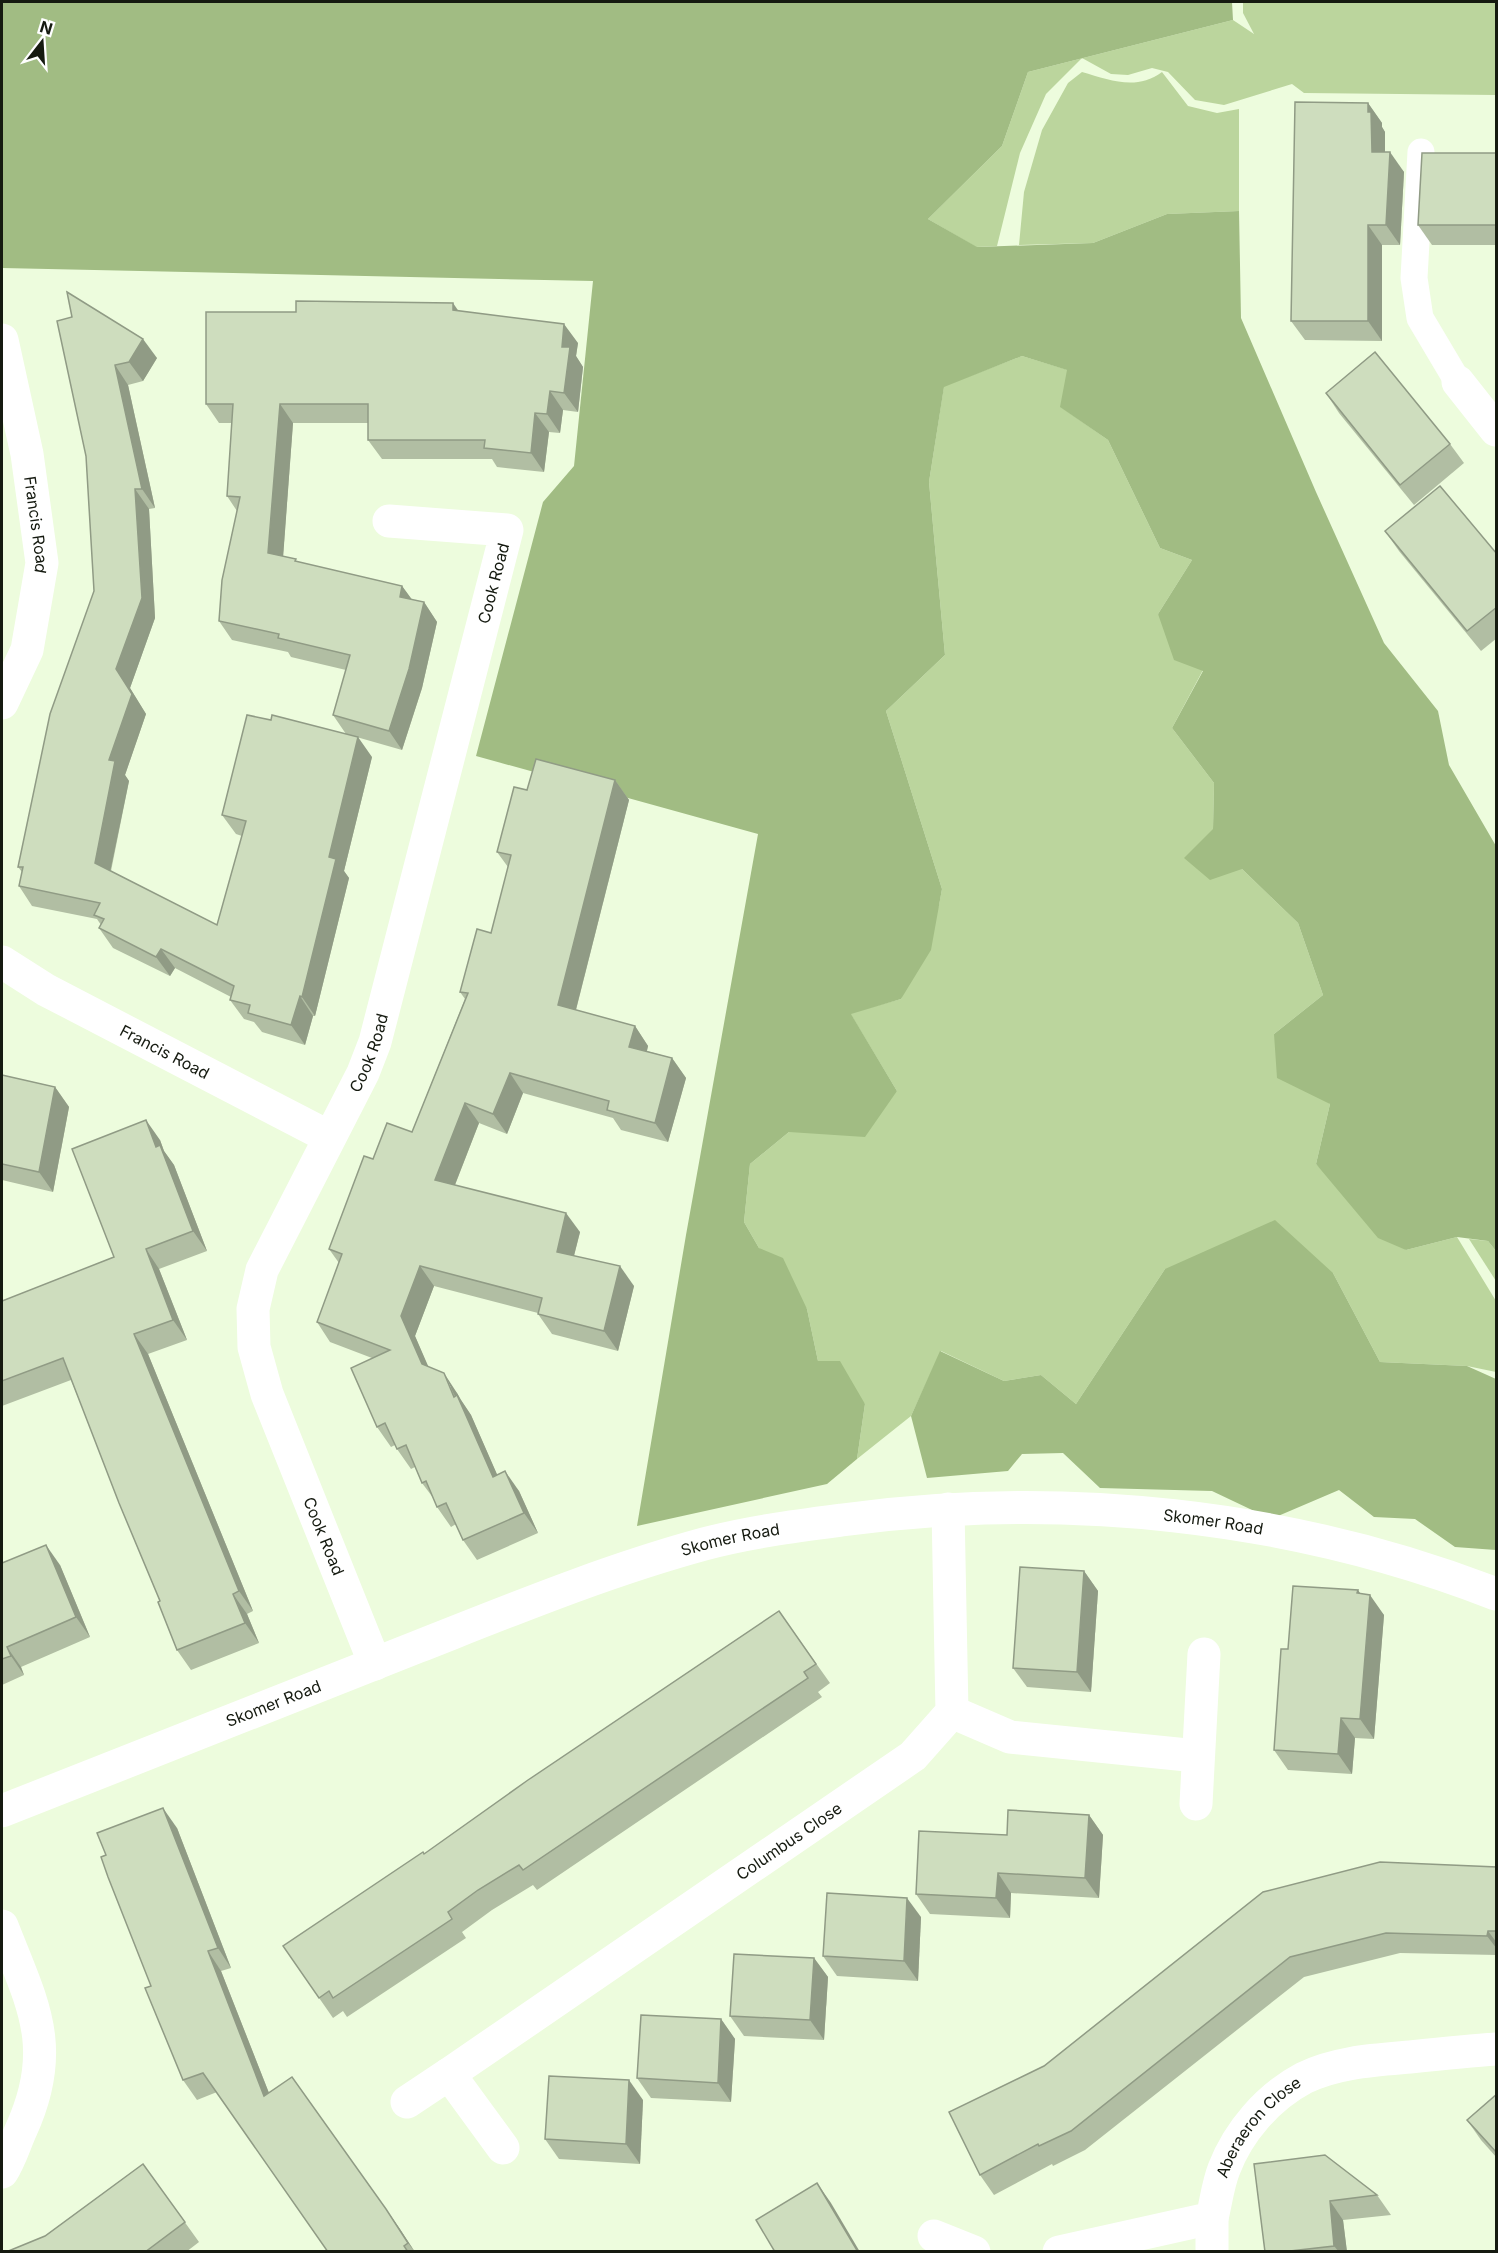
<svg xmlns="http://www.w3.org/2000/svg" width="1498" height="2253" viewBox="0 0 1498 2253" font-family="Inter,sans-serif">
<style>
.green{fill:#bbd59d}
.forest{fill:#a1bc83}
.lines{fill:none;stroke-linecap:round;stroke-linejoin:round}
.service{stroke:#fff;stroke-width:27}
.minor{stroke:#fff;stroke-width:33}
.tertiary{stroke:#fff;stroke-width:33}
.wall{fill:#b1bea3}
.shaded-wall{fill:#909b85}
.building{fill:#ceddbe;stroke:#909b85;stroke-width:1.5}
.labels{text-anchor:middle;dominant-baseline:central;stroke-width:5;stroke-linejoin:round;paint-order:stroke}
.street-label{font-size:16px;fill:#151a10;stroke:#fff}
</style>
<rect width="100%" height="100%" fill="#edfcdd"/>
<g class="green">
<path d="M 1243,2 L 1496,2 L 1496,95 L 1304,93 L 1292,84 L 1224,105 L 1195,100 L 1168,72 L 1152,68 L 1128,75 L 1111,74 L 1082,58 L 1046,94 L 1020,153 L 997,246 L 976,247 L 928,219 L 1002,146 L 1028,72 L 1233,20 L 1254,34 L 1243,13 Z"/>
<path d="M 1082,72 C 1110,80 1136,91 1162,72 L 1188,106 L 1217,113 L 1239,109 L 1239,211 L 1167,214 L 1093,243 L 1019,245 L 1024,192 L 1042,130 L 1068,83 Z"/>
<path d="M 1022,356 L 1068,370 L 1061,407 L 1108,440 L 1160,548 L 1192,560 L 1158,614 L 1203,670 L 1172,728 L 1214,783 L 1213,829 L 1242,869 L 1298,923 L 1323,995 L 1274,1034 L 1330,1104 L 1316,1164 L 1406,1250 L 1457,1237 L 1496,1301 L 1496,1372 L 1467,1366 L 1380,1362 L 1333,1273 L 1165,1269 L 1076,1404 L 1041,1375 L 1004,1381 L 941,1351 L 911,1416 L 857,1459 L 865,1404 L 818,1361 L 807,1309 L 759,1248 L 744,1222 L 750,1164 L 789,1132 L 897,1091 L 850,1013 L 901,999 L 939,905 L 942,889 L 886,711 L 945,655 L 929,482 L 944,386 Z"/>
<path d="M 1469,1239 L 1488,1241 L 1496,1251 L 1496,1281 Z"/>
</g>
<g class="forest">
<path d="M 2,2 L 1232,2 L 1233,20 L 1028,72 L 1002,146 L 928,219 L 977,247 L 1093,243 L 1167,214 L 1239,211 L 1241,318 L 1316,492 L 1384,643 L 1438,711 L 1449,765 L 1496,846 L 1496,1251 L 1488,1241 L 1457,1237 L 1406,1250 L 1378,1238 L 1316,1164 L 1330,1104 L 1277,1078 L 1274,1034 L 1323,995 L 1298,923 L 1242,869 L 1210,880 L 1184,858 L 1213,829 L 1214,783 L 1172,728 L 1203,671 L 1174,660 L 1158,614 L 1192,560 L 1160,548 L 1108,440 L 1060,407 L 1067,370 L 1022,356 L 944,387 L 929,482 L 945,655 L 886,711 L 942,889 L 931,950 L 901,999 L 851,1014 L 897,1091 L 865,1137 L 789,1132 L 750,1164 L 744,1222 L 759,1248 L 783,1258 L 807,1309 L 818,1361 L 840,1361 L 865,1404 L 857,1459 L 827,1484 L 637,1526 L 686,1235 L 758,834 L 476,756 L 543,502 L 574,466 L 593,281 L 2,268 Z"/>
<path d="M 1275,1220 L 1333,1273 L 1380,1362 L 1467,1366 L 1496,1379 L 1496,1550 L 1455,1547 L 1415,1519 L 1374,1517 L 1339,1490 L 1271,1519 L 1212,1491 L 1100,1488 L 1063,1453 L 1022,1454 L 1008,1471 L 927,1478 L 911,1416 L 940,1351 L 1004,1381 L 1041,1375 L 1076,1404 L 1165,1269 Z"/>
</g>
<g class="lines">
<path class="service" d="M 1421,152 L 1414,278 L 1420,318 L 1458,382"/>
<g class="minor">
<path id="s1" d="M 2,340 L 27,454 L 42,563 L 27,650 L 2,703"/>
<path d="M 1458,382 L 1496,430"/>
<path id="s2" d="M 2,962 L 46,990 L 329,1137"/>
<path id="s3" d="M 375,1664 L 267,1394 L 254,1347 L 253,1309 L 262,1270 L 363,1073 L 375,1042 L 507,530 L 389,521"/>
<path d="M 952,1712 L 1010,1737 L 1197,1756"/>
<path d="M 1196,1804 L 1204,1654"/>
<path d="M 2,1926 C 32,2003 59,2047 21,2130 C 15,2143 10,2160 2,2172"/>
<path id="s4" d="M 449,2074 L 913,1756 L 952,1712 L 948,1509"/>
<path d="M 407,2102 L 449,2074 L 503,2148"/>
<path d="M 1212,2218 L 1212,2252"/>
<path d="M 934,2236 L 974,2252"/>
<path id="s5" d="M 1059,2252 L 1212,2218 C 1216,2202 1218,2184 1224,2169 C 1238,2132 1268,2097 1304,2078 C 1336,2062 1375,2060 1410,2057 C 1439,2054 1468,2051 1496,2049"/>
</g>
<path class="tertiary" id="s6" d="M 2,1811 C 140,1756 278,1701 417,1647 C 511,1610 605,1571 704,1544 C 749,1532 796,1526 842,1520 C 1061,1490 1290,1514 1496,1594"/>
</g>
<g class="wall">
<path d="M 1368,103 L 1382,123 L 1382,127 L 1385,132 L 1385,152 L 1404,172 L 1400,245 L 1382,245 L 1382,341 L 1305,340 L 1291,321 Z"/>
<path d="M 1497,153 L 1497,245 L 1432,245 L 1418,225 Z"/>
<path d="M 458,311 L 578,343 L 576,356 L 583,367 L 578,412 L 563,410 L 560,433 L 549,432 L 544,472 L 497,467 L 492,459 L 382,459 L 368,440 L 368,423 L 293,423 L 283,556 L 298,562 L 402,586 L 412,600 L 424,602 L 437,622 L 422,688 L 402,750 L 346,734 L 333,715 L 346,670 L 291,657 L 288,652 L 232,640 L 219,621 L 237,511 L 227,496 L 232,423 L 219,423 L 206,404 Z"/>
<path d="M 57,321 L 157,358 L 143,381 L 128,385 L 155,508 L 149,509 L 155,618 L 130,688 L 146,714 L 125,775 L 129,781 L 111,871 L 217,925 L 242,836 L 236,834 L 222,815 L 372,757 L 344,871 L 349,878 L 315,1016 L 313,1016 L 305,1045 L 262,1032 L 254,1022 L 244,1019 L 230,1000 L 231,997 L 175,968 L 170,976 L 113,948 L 99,928 L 101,925 L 97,919 L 32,906 L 19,886 L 22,872 L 18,867 L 94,591 L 86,456 Z"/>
<path d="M 1326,393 L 1450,444 L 1464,463 L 1414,505 L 1339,413 Z"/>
<path d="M 1385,531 L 1497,554 L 1497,638 L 1481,651 L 1399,551 Z"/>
<path d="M 615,780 L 629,800 L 576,1010 L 635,1026 L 648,1046 L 647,1051 L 672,1058 L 686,1078 L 668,1142 L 621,1130 L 613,1118 L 523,1093 L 507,1134 L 479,1123 L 455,1185 L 580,1232 L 574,1256 L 634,1286 L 618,1351 L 552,1334 L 538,1314 L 538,1313 L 434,1286 L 415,1336 L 428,1367 L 457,1393 L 461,1400 L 471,1415 L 497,1475 L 519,1491 L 538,1533 L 477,1560 L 463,1540 L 456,1524 L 451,1527 L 437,1507 L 434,1499 L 422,1483 L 415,1467 L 411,1469 L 397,1449 L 395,1445 L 391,1447 L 377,1427 L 372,1358 L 330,1342 L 317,1322 L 339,1263 L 329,1249 L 373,1159 L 412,1132 L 465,999 L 460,992 L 491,933 L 508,867 L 497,852 L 527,790 Z"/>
<path d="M 2,1075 L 55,1087 L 69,1107 L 53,1192 L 2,1180 Z"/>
<path d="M 160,1140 L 164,1151 L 174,1165 L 207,1251 L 159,1269 L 187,1340 L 148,1354 L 253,1611 L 247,1614 L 259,1643 L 191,1670 L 177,1650 L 160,1601 L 71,1380 L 2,1406 L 2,1301 L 114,1257 Z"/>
<path d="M 2,1563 L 60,1565 L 90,1637 L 21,1667 L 24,1675 L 2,1685 Z"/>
<path d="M 1084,1571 L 1098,1591 L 1091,1692 L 1027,1687 L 1013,1668 Z"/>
<path d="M 1358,1590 L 1360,1594 L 1384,1615 L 1374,1739 L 1355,1738 L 1352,1774 L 1288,1770 L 1274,1750 L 1288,1649 Z"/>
<path d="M 779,1611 L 830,1683 L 818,1692 L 822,1697 L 537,1890 L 533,1885 L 492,1910 L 462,1932 L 466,1938 L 347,2017 L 343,2011 L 333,2018 L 283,1946 L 424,1854 Z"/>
<path d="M 1089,1815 L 1103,1835 L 1099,1898 L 1011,1893 L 1010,1918 L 930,1914 L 916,1894 L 1007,1835 Z"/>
<path d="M 177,1828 L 231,1968 L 221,1971 L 269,2093 L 386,2209 L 415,2252 L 328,2252 L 217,2092 L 197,2100 L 183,2080 L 106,1855 Z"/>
<path d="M 1497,1867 L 1497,1955 L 1400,1953 L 1304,1977 L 1085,2150 L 1053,2166 L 1052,2164 L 994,2195 L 980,2175 L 1044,2066 L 1263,1892 Z"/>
<path d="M 921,1917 L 918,1981 L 837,1976 L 823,1956 Z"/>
<path d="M 814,1958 L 828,1977 L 824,2040 L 744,2036 L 730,2016 Z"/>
<path d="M 721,2019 L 735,2039 L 731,2102 L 651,2098 L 637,2078 Z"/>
<path d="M 1497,2094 L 1497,2158 L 1481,2140 L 1467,2120 Z"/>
<path d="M 643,2100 L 640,2164 L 559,2159 L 545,2139 Z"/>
<path d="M 143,2164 L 199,2242 L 186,2252 L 6,2252 L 45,2236 Z"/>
<path d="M 1254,2164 L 1377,2195 L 1391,2215 L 1343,2220 L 1347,2252 L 1265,2252 Z"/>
</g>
<g class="shaded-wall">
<path d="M 1368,103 L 1382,123 L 1382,127 L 1385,132 L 1385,172 L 1372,152 L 1368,112 Z"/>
<path d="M 1390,152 L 1404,172 L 1400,245 L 1386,225 Z"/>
<path d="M 1368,225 L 1382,245 L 1382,341 L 1368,321 Z"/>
<path d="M 453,303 L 466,322 L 453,310 Z"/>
<path d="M 564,324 L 578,343 L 576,356 L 583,367 L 578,412 L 564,393 L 562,347 Z"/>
<path d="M 143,339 L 157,358 L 143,381 L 129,362 Z"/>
<path d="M 115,365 L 128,385 L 155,508 L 142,489 Z"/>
<path d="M 550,391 L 563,410 L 560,433 L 547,414 Z"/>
<path d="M 280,404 L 293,423 L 282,572 L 268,553 Z"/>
<path d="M 535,413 L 549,432 L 544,472 L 531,453 Z"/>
<path d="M 135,489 L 149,509 L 155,618 L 130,688 L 146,714 L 125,775 L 129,781 L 108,882 L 95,863 L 109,760 L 116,669 Z"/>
<path d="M 402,586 L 416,605 L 400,597 Z"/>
<path d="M 424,602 L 437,622 L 422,688 L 402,750 L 389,731 Z"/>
<path d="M 358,737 L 372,757 L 344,871 L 349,878 L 315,1016 L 302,997 L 329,857 Z"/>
<path d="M 615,780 L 629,800 L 572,1025 L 558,1005 Z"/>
<path d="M 161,949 L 175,968 L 170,976 L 156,957 Z"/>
<path d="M 300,996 L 313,1016 L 305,1045 L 291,1025 Z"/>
<path d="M 635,1026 L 648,1046 L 643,1066 L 629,1047 Z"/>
<path d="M 672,1058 L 686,1078 L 668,1142 L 655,1123 Z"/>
<path d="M 510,1073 L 523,1093 L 507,1134 L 493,1114 Z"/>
<path d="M 55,1087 L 69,1107 L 53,1192 L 39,1172 Z"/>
<path d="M 465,1103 L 479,1123 L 449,1200 L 435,1180 Z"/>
<path d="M 146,1120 L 160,1140 L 164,1151 L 174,1165 L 207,1251 L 193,1231 L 156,1147 Z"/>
<path d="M 566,1213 L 580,1232 L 570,1271 L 557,1252 Z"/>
<path d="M 146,1249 L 159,1269 L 187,1340 L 173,1320 Z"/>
<path d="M 420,1266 L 434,1286 L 415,1336 L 436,1384 L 422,1364 L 401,1316 Z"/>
<path d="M 620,1266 L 634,1286 L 618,1351 L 604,1331 Z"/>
<path d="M 134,1334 L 148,1354 L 253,1611 L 239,1591 Z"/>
<path d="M 444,1373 L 457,1393 L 461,1400 L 471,1415 L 507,1497 L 493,1477 Z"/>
<path d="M 505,1471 L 519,1491 L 538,1533 L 524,1513 Z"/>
<path d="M 46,1545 L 60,1565 L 90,1637 L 76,1617 Z"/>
<path d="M 1084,1571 L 1098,1591 L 1091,1692 L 1077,1672 Z"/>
<path d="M 1358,1590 L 1369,1607 L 1370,1595 L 1384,1615 L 1374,1739 L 1360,1719 Z"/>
<path d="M 233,1594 L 247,1614 L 259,1643 L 245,1623 Z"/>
<path d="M 7,1647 L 21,1667 L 24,1675 L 11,1656 Z"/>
<path d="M 1341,1718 L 1355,1738 L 1352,1774 L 1338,1754 Z"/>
<path d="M 163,1808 L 177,1828 L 231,1968 L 218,1948 Z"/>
<path d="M 1089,1815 L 1103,1835 L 1099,1898 L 1085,1878 Z"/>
<path d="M 998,1873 L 1011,1893 L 1010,1918 L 996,1898 Z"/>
<path d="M 907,1898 L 921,1917 L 918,1981 L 904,1961 Z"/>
<path d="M 1488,1931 L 1497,1943 L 1497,1949 L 1487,1936 Z"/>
<path d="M 208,1951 L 221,1971 L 278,2116 L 264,2096 Z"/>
<path d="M 814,1958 L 828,1977 L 824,2040 L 810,2020 Z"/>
<path d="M 721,2019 L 735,2039 L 731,2102 L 718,2083 Z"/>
<path d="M 629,2080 L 643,2100 L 640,2164 L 626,2144 Z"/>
<path d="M 817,2183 L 831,2203 L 860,2252 L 858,2252 Z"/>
<path d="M 1330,2201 L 1343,2220 L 1347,2252 L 1339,2252 L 1334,2246 Z"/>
<path d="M 386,2209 L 400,2229 L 415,2252 L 408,2243 Z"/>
</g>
<g class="building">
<path d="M 1295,102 L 1368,103 L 1368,112 L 1371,112 L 1372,152 L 1390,152 L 1386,225 L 1368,225 L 1368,321 L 1291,321 Z"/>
<path d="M 1422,153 L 1497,153 L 1497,225 L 1418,225 Z"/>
<path d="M 67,292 L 143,339 L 129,362 L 115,365 L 142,489 L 135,489 L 142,598 L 116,669 L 132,694 L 109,760 L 115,761 L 95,863 L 217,925 L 246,821 L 222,815 L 247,715 L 271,720 L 272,715 L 358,737 L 329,857 L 336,859 L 302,997 L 300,996 L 291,1025 L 248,1013 L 250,1005 L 230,1000 L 234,986 L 161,949 L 156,957 L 99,928 L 104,919 L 94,915 L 100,903 L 19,886 L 23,867 L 18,867 L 50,714 L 94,591 L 86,456 L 57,321 L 72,317 Z"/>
<path d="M 296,301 L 453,303 L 453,310 L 564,324 L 562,347 L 570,347 L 564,393 L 550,391 L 547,414 L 535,413 L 531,453 L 484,448 L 485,440 L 368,440 L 368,404 L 280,404 L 268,553 L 296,559 L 295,561 L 402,586 L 400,597 L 424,602 L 409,669 L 389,731 L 333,715 L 350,655 L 278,638 L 279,634 L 219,621 L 222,580 L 240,497 L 227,496 L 233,404 L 206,404 L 206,312 L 296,312 Z"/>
<path d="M 1375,352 L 1450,444 L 1400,485 L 1326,393 Z"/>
<path d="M 1440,486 L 1497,554 L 1497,607 L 1467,631 L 1385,531 Z"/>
<path d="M 536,759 L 615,780 L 558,1005 L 635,1026 L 629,1047 L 672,1058 L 655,1123 L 607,1110 L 609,1101 L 510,1073 L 493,1114 L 465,1103 L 435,1180 L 566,1213 L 557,1252 L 620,1266 L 604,1331 L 538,1314 L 542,1298 L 420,1266 L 401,1316 L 422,1364 L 444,1373 L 454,1397 L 457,1395 L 493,1477 L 505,1471 L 524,1513 L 463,1540 L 446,1503 L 437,1507 L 426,1481 L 422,1483 L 406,1445 L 397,1449 L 385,1423 L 377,1427 L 351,1368 L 390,1350 L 317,1322 L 342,1254 L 329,1249 L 364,1156 L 373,1159 L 387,1123 L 412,1132 L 468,993 L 460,992 L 477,929 L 491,933 L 511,855 L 497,852 L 514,787 L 527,790 Z"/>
<path d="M 2,1075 L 55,1087 L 39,1172 L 2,1164 Z"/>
<path d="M 146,1120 L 156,1147 L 160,1145 L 193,1231 L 146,1249 L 173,1320 L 134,1334 L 239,1591 L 233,1594 L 245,1623 L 177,1650 L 158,1602 L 160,1601 L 119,1503 L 63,1358 L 2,1381 L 2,1301 L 114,1257 L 72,1149 Z"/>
<path d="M 46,1545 L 76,1617 L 7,1647 L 11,1656 L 2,1659 L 2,1563 Z"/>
<path d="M 1020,1567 L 1084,1571 L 1077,1672 L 1013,1668 Z"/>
<path d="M 1293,1586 L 1358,1590 L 1357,1593 L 1370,1595 L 1360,1719 L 1341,1718 L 1338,1754 L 1274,1750 L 1281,1649 L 1288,1649 Z"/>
<path d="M 779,1611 L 816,1664 L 804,1672 L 808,1678 L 523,1870 L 519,1865 L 478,1890 L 448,1912 L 452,1919 L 333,1998 L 329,1991 L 319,1998 L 283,1946 L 423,1852 L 424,1854 L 528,1780 Z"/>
<path d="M 163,1808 L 218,1948 L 208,1951 L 264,2096 L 292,2077 L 386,2209 L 408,2243 L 404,2246 L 408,2252 L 328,2252 L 203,2073 L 183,2080 L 145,1988 L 151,1986 L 108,1877 L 101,1857 L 106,1855 L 97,1833 Z"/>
<path d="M 1008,1810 L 1089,1815 L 1085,1878 L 998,1873 L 996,1898 L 916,1894 L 919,1831 L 1007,1835 Z"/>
<path d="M 1380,1862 L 1497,1867 L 1497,1931 L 1488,1931 L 1487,1936 L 1386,1933 L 1290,1957 L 1071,2131 L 1039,2146 L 1038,2144 L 980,2175 L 949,2112 L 1044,2066 L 1263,1892 Z"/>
<path d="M 827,1893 L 907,1898 L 904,1961 L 823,1956 Z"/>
<path d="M 734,1954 L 814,1958 L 810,2020 L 730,2016 Z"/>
<path d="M 641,2015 L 721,2019 L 718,2083 L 637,2078 Z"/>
<path d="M 549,2076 L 629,2080 L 626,2144 L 545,2139 Z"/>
<path d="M 1497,2094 L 1497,2153 L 1467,2120 Z"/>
<path d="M 1325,2155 L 1377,2195 L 1330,2201 L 1334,2246 L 1281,2252 L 1265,2252 L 1254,2164 Z"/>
<path d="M 143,2164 L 185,2222 L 145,2252 L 6,2252 L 45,2236 Z"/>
<path d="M 817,2183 L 858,2252 L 775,2252 L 756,2220 Z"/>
</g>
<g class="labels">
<g class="street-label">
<text stroke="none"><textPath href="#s1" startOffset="188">Francis Road</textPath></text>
<text stroke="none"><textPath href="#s3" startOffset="1146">Cook Road</textPath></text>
<text stroke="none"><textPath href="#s2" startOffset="186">Francis Road</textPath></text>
<text stroke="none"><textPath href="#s3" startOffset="660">Cook Road</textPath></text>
<text stroke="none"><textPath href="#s6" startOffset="1264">Skomer Road</textPath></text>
<text transform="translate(324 1536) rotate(68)">Cook Road</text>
<text stroke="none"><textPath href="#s6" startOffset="778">Skomer Road</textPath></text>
<text stroke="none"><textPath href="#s6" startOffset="292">Skomer Road</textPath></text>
<text stroke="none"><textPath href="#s4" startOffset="412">Columbus Close</textPath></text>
<text stroke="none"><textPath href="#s5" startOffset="262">Aberaeron Close</textPath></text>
</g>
</g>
<rect width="1498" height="2253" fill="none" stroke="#151a10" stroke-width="6"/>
<g transform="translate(42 42) rotate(17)" stroke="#ffffff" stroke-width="4.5" paint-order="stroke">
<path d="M0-4.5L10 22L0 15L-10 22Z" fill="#151a10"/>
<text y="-9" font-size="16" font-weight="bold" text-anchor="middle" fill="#151a10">N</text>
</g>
</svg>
